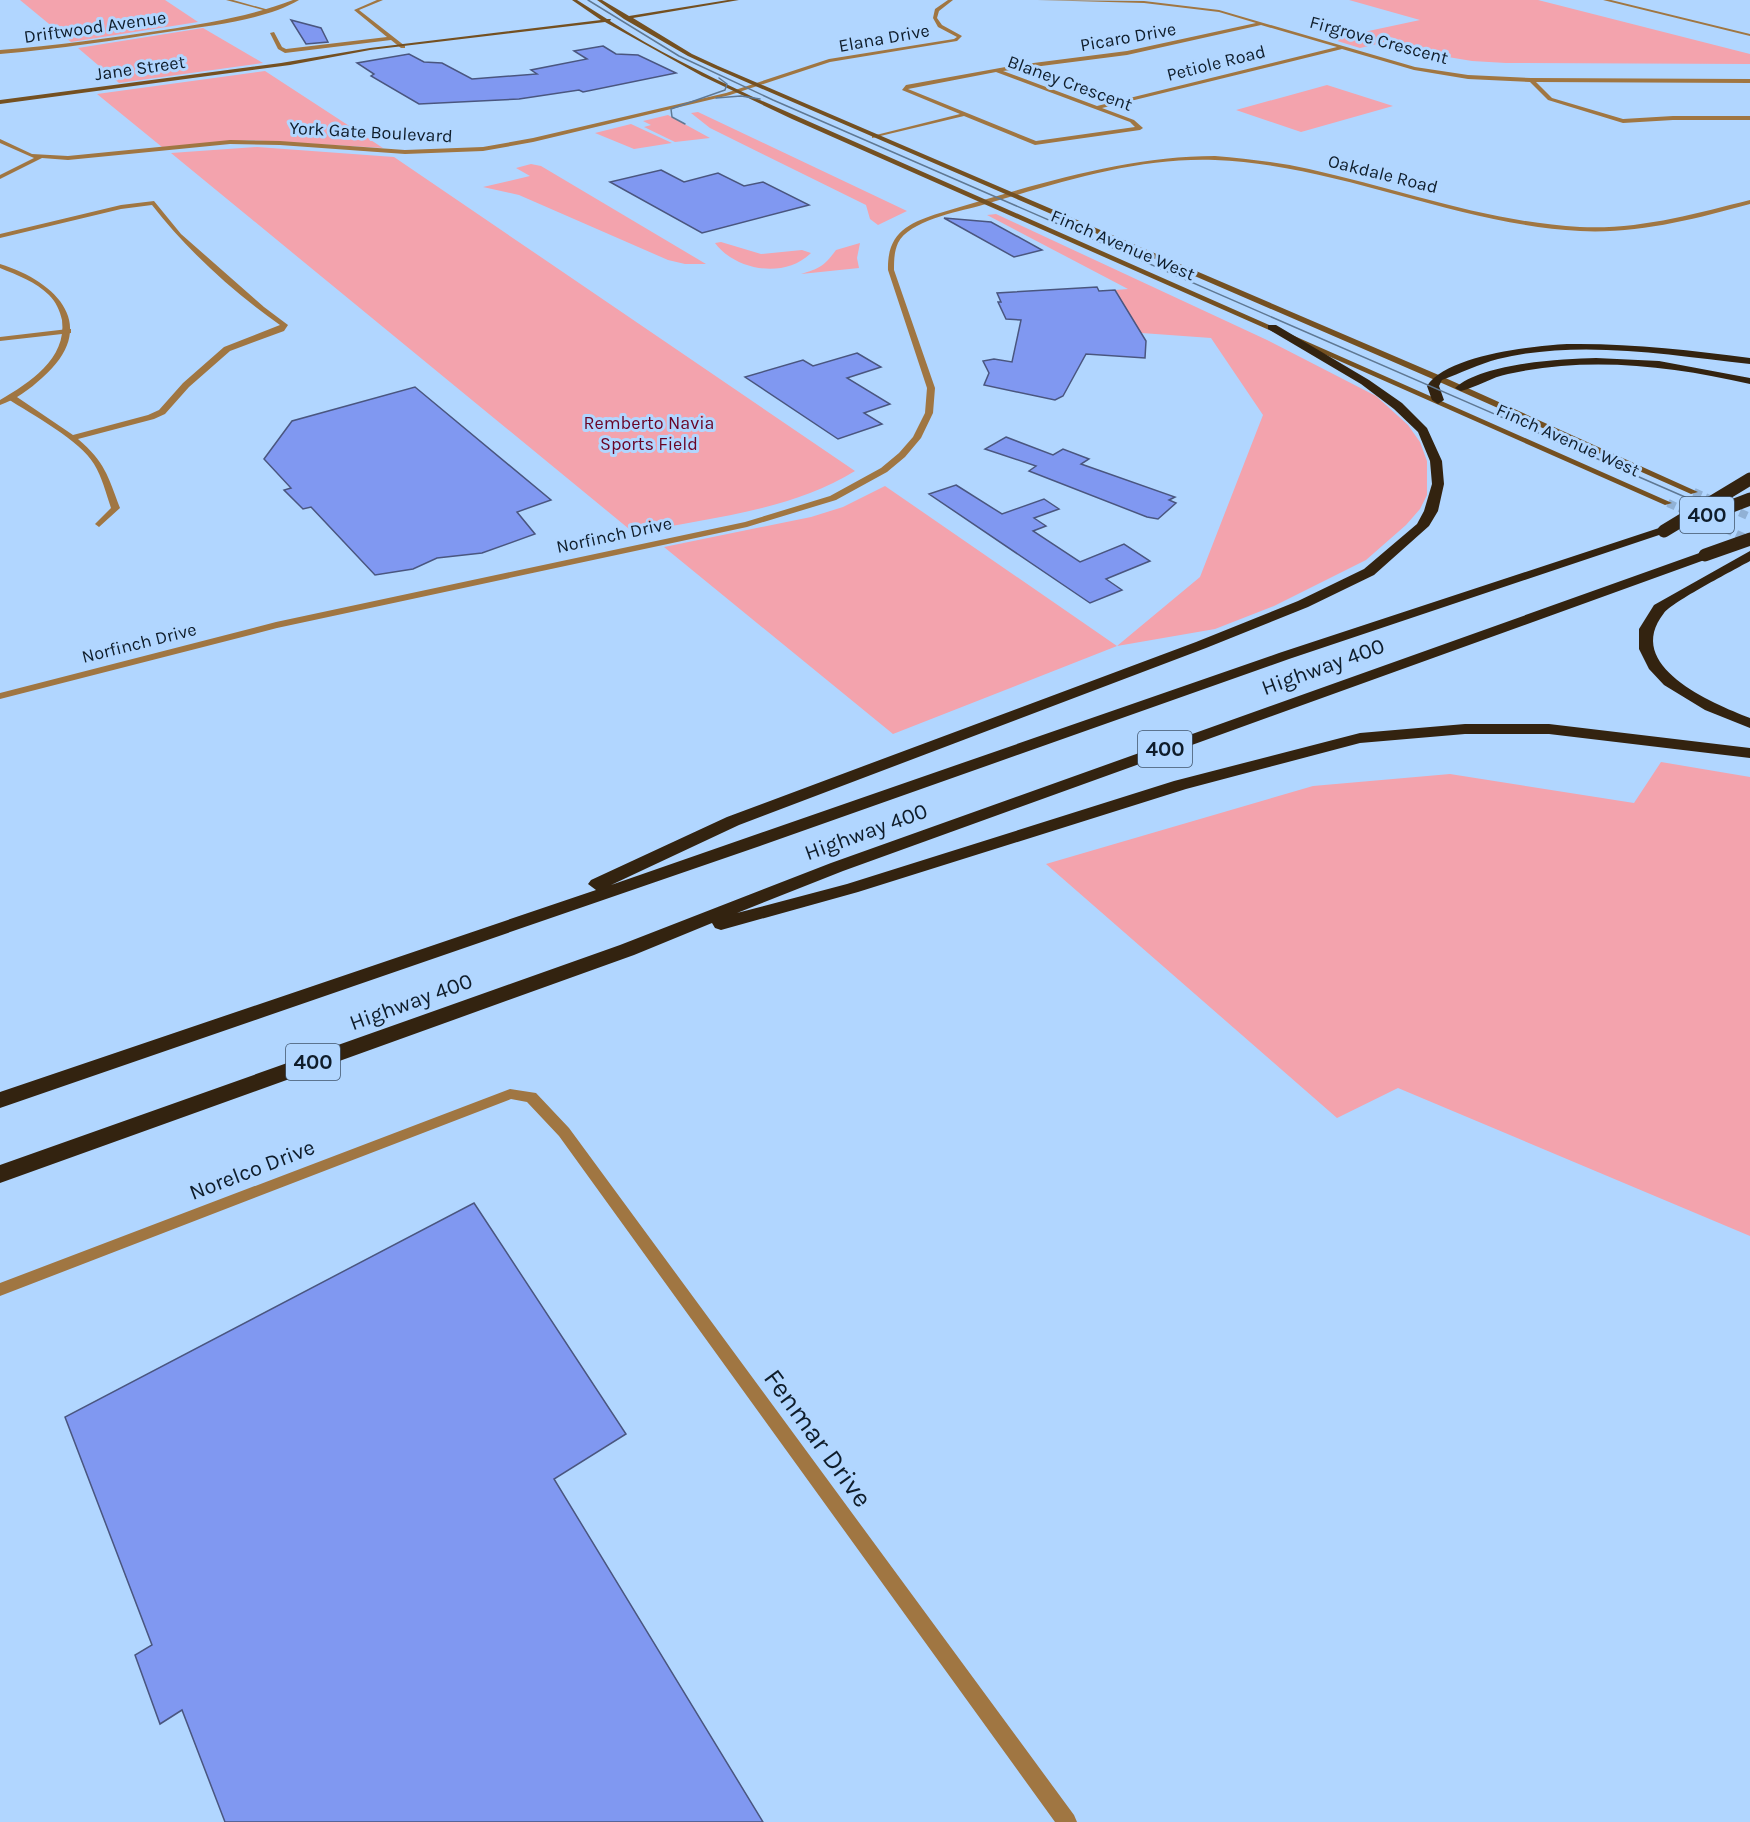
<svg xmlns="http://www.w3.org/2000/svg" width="1750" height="1822" viewBox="0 0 1750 1822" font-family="Karla,sans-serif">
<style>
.green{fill:#f3a3ad}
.building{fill:#8098f1;stroke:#4a567f;stroke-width:1.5}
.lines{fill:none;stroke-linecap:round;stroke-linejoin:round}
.secondary-tunnel{stroke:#91b1d5;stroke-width:8;stroke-dasharray:8 4.5;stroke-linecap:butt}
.minor{fill:#a07642;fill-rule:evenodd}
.tertiary{fill:#a07642;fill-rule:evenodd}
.secondary{fill:#745021;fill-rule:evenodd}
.motorway{fill:#332310;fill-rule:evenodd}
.tram{stroke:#5f7893;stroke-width:1.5}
.motorway-bridge{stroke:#332310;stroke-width:13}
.labels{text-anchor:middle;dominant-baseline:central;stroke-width:6;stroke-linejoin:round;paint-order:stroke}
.far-street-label{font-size:18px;fill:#0f1d2b;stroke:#b1d6ff}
.far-park-label{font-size:18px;fill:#690425;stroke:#b1d6ff}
.shield{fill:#b1d6ff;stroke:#40546b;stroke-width:1.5}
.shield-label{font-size:21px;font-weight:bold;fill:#0f1d2b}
.street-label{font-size:22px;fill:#0f1d2b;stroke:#b1d6ff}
.near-street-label{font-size:27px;fill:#0f1d2b;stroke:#b1d6ff}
</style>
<rect width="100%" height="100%" fill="#b1d6ff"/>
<g class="green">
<path d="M 20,0 L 165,0 L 198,22 L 71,42 Z"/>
<path d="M 1349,0 L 1538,0 L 1750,54 L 1750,64 L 1506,63 L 1472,61 L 1442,56 L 1390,41 L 1360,48 L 1331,39 L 1420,20 Z"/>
<path d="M 203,28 L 263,63 L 119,83 L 78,48 Z"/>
<path d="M 265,71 L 383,148 L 249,140 L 162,147 L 97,94 Z"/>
<path d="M 1327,85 L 1393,106 L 1301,132 L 1236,110 Z"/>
<path d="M 698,112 L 907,211 L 878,225 L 870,219 L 866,205 L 710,128 L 691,113 Z"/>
<path d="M 668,115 L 710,138 L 675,142 L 644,127 L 651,125 L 643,121 Z"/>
<path d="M 631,124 L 672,143 L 634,149 L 595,133 Z"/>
<path d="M 257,147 L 394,157 L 855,471 C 790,511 708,518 634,533 L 171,153 Z"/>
<path d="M 531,164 L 541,166 L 706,264 L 685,264 L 668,260 L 519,195 L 483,187 L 530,176 L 516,168 Z"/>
<path d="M 996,214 L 1267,340 L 1376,396 L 1408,425 L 1420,442 L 1427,461 L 1427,495 L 1420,509 L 1406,525 L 1366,560 L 1274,606 L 1215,629 L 1117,646 L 893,734 L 664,547 L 811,517 L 843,507 L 885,486 L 1117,646 L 1200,577 L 1263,415 L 1211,338 L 1114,331 L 1115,290 L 1128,289 L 987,215 Z"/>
<path d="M 721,242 L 761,254 L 802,250 L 811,253 C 785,279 736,271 715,243 Z"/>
<path d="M 860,243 L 857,258 L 859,268 L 801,274 C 821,268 824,266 836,250 Z"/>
<path d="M 1661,762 L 1750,777 L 1750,1236 L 1398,1088 L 1337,1118 L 1046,864 L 1313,786 L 1450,774 L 1634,803 Z"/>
</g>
<g class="building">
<path d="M 291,20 L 321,28 L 328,42 L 306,44 Z"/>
<path d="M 603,46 L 616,54 L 638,55 L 676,73 L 583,92 L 579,90 L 519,99 L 419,104 L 371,76 L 374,74 L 357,63 L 409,54 L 424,62 L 442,63 L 472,79 L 537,74 L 531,70 L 587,59 L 574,51 Z"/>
<path d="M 661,170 L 684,182 L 718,173 L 744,186 L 763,182 L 809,205 L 702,233 L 610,182 Z"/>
<path d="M 944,218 L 991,222 L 1042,250 L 1014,257 Z"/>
<path d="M 1097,287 L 1099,291 L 1115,290 L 1146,341 L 1145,358 L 1086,354 L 1063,396 L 1055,400 L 984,385 L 989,373 L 983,361 L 994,359 L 1012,362 L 1021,320 L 1006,319 L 998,302 L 1001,302 L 997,293 Z"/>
<path d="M 857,353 L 881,367 L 847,378 L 890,404 L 864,413 L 882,424 L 838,439 L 745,377 L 803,360 L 813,366 Z"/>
<path d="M 415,387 L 551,500 L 517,512 L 535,534 L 482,553 L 437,558 L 413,569 L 375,575 L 311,507 L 303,509 L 284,490 L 291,488 L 264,459 L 292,421 Z"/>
<path d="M 1006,437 L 1053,455 L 1063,449 L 1089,459 L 1081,464 L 1175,497 L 1169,500 L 1176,503 L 1158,519 L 1147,517 L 1029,471 L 1036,466 L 985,449 Z"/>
<path d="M 956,485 L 1002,514 L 1044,499 L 1059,509 L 1034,518 L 1046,526 L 1033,531 L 1080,562 L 1124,544 L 1150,561 L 1106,579 L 1122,590 L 1090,603 L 929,494 Z"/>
<path d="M 474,1203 L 626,1434 L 554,1479 L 763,1822 L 225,1822 L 182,1710 L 160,1724 L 135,1655 L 152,1645 L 65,1417 Z"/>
</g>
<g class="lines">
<g class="secondary-tunnel">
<path d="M 1694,492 L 1750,517"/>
<path d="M 1668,503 L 1750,540"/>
</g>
<g class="minor">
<path d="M 226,0 L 233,0 L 269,10 L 267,11 Z"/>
<path d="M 377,0 L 383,0 L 359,10 L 405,46 L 405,48 L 401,48 L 391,40 L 285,53 L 278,49 L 270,33 L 274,32 L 282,47 L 286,49 L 387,37 L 354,10 Z"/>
<path d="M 1037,0 L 1144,1 L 1219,10 L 1415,67 L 1468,75 L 1531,78 L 1750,79 L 1750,83 L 1536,82 L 1552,98 L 1623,119 L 1673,116 L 1750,116 L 1750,120 L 1673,120 L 1623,123 L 1548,100 L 1530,82 L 1468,79 L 1414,70 L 1342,49 L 1102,108 L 1134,120 L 1143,128 L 1140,130 L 1035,145 L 964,116 L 872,138 L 872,136 L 960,114 L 902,90 L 906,85 L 1011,66 L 1127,51 L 1256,23 L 1219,12 L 1144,3 ZM 1261,25 L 1337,47 L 1097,106 L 1003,71 L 1127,55 ZM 996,72 L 1130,122 L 1135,127 L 1036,141 L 908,89 Z"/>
<path d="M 1603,0 L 1611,0 L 1750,34 L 1750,36 Z"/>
<path d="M 154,201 L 181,234 L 264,307 L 288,325 L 284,331 L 230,351 L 189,387 L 165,414 L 154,419 L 78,439 C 105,462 108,476 120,508 L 99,527 L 95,524 L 111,508 C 106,493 102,477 94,464 C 81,441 31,414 8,399 L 8,395 L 14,395 L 73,435 L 148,415 L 159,410 L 183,383 L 224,347 L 280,325 C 233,292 188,251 152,205 L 121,209 L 0,238 L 0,234 L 121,205 Z"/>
<path d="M 68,329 L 71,329 L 71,333 L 0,341 L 0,337 Z"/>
<path d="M 510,1089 L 536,1093 L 569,1128 L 1074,1815 L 1077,1822 L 1055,1822 L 559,1136 L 527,1102 L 511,1099 L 0,1296 L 0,1283 Z"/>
</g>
<g class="tertiary">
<path d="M 293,0 L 299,0 C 265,20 213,25 174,31 C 116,40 59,49 0,54 L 0,50 C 55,46 109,38 164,30 C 208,23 251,16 293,0 Z"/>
<path d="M 948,0 L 953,0 L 939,11 L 937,18 L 942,25 L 962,36 L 957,41 L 830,62 L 730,95 L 533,142 L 483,151 L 405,154 L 280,145 L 230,144 L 68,160 L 42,158 L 0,179 L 0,175 L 34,158 L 0,143 L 0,139 L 32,154 L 68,156 L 230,140 L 280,141 L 405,150 L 483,147 L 533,138 L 726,93 L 829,59 L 954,39 L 957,37 L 938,27 L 933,18 L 935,9 Z"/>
<path d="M 1215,156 C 1247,159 1278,162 1309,169 C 1399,189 1487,222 1580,227 C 1638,230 1694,214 1750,200 L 1750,204 C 1695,219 1638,234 1580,231 C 1455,224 1340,165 1215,160 C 1135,157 1055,184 979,206 C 956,212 909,221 898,243 C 894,252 894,261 894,270 L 935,388 L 933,413 L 921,438 L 905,457 L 887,472 L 836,500 L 747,527 L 277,628 L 0,699 L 0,693 L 276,622 L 745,522 L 830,496 L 881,468 L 899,453 L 913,437 L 925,413 L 927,388 L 888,270 C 887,233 908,223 940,213 C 1027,187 1123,156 1215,156 Z"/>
<path d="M 0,264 C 58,282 101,327 42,378 C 30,389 15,400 0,405 L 0,400 C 29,383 67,359 62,320 C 60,311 56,302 49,295 C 36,282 17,275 0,268 Z"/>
</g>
<g class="secondary">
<path d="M 572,0 L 577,0 L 607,19 L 611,19 L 610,21 C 655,50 703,73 751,96 L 1672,503 L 1665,505 L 792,119 L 702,76 L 605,22 L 370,50 L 290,65 L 0,104 L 0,100 L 281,63 L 370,48 L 601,20 Z"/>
<path d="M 597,0 L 602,0 L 629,16 L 728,0 L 739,0 L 633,18 L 692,54 L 718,66 L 1441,376 L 1698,492 L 1691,494 L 1435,380 L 714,68 L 688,56 L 624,19 Z"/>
</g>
<g class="motorway">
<path d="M 1268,325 L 1276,325 L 1369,380 L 1402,403 L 1427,428 L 1442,461 L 1444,484 L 1438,511 L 1429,526 L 1374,575 L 1308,607 L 1206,648 L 739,825 L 611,885 L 1279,653 L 1659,528 L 1664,527 L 1671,531 L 1289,659 L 760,846 L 0,1108 L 0,1092 L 596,890 L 588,884 L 591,880 L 727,817 L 1196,642 L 1298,601 L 1364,569 L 1417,524 L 1424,511 L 1432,484 L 1430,461 L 1418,432 L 1394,409 L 1361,384 L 1268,329 Z"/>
<path d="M 1567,344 C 1629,343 1689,350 1750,358 L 1750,364 C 1668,355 1580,339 1498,359 C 1479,364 1461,373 1442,380 L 1439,386 L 1444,400 L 1438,404 L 1432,400 L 1427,386 C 1447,355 1532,346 1567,344 Z"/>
<path d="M 1596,358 L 1659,361 L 1750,378 L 1750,384 C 1671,366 1589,356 1508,374 C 1492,377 1477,387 1461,391 L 1455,388 C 1482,363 1560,359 1596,358 Z"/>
<path d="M 1705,551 L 1710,552 L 1710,558 L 843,871 L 737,913 L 847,884 L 1174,781 L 1360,733 L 1465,724 L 1549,724 L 1750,748 L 1750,758 L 1549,734 L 1465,734 L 1360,743 L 1186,789 L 858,892 L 721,930 L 715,928 L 712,923 L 634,955 L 0,1183 L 0,1165 L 620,945 L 831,863 Z"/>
<path d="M 1750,551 L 1750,561 C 1734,570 1672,602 1664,613 C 1622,666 1712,703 1750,718 L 1750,728 L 1705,710 L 1664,685 L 1649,669 L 1639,649 L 1639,629 L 1654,605 Z"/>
</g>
<g class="tram">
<path d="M 588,0 L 679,56 L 773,100 L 1685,497"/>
<path d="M 716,98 L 741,96 L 760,99"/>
<path d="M 685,124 L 672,117 L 671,109 L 725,90 L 727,84 L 719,78"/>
</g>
<g class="motorway-bridge">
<path d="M 1706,516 L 1750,499"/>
<path d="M 1664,531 L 1750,479"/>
<path d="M 1705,555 L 1750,539"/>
</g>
</g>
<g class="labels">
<g class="far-street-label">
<text transform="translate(95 27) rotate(-8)">Driftwood Avenue</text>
<text transform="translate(1128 37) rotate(-10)">Picaro Drive</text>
<text transform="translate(884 38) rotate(-10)">Elana Drive</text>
<text transform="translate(1379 40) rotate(15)">Firgrove Crescent</text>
<text transform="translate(1216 63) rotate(-14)">Petiole Road</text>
<text transform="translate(140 68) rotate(-8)">Jane Street</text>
<text transform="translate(1070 83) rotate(20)">Blaney Crescent</text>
<text transform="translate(371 132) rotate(3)">York Gate Boulevard</text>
<text transform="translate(1383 174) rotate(14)">Oakdale Road</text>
<text transform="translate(1123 245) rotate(23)">Finch Avenue West</text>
<text transform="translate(1568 440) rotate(24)">Finch Avenue West</text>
<text transform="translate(614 535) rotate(-12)">Norfinch Drive</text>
<text transform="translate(139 643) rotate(-14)">Norfinch Drive</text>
</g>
<g class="far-park-label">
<text x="649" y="423">Remberto Navia<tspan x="649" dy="21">Sports Field</tspan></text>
</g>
<g class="shield">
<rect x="1680" y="497" width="54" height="36" rx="4.5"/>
<rect x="1138" y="731" width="54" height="36" rx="4.5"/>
<rect x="286" y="1044" width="54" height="36" rx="4.5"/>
</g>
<g class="shield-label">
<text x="1707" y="515">400</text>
<text x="1165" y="749">400</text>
<text x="313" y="1062">400</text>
</g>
<g class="street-label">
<text transform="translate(1323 667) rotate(-20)">Highway 400</text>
<text transform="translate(866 832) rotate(-20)">Highway 400</text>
<text transform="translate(411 1002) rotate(-20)">Highway 400</text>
<text transform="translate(252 1170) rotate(-21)">Norelco Drive</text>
</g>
<g class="near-street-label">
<text transform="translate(818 1438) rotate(54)">Fenmar Drive</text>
</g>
</g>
</svg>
